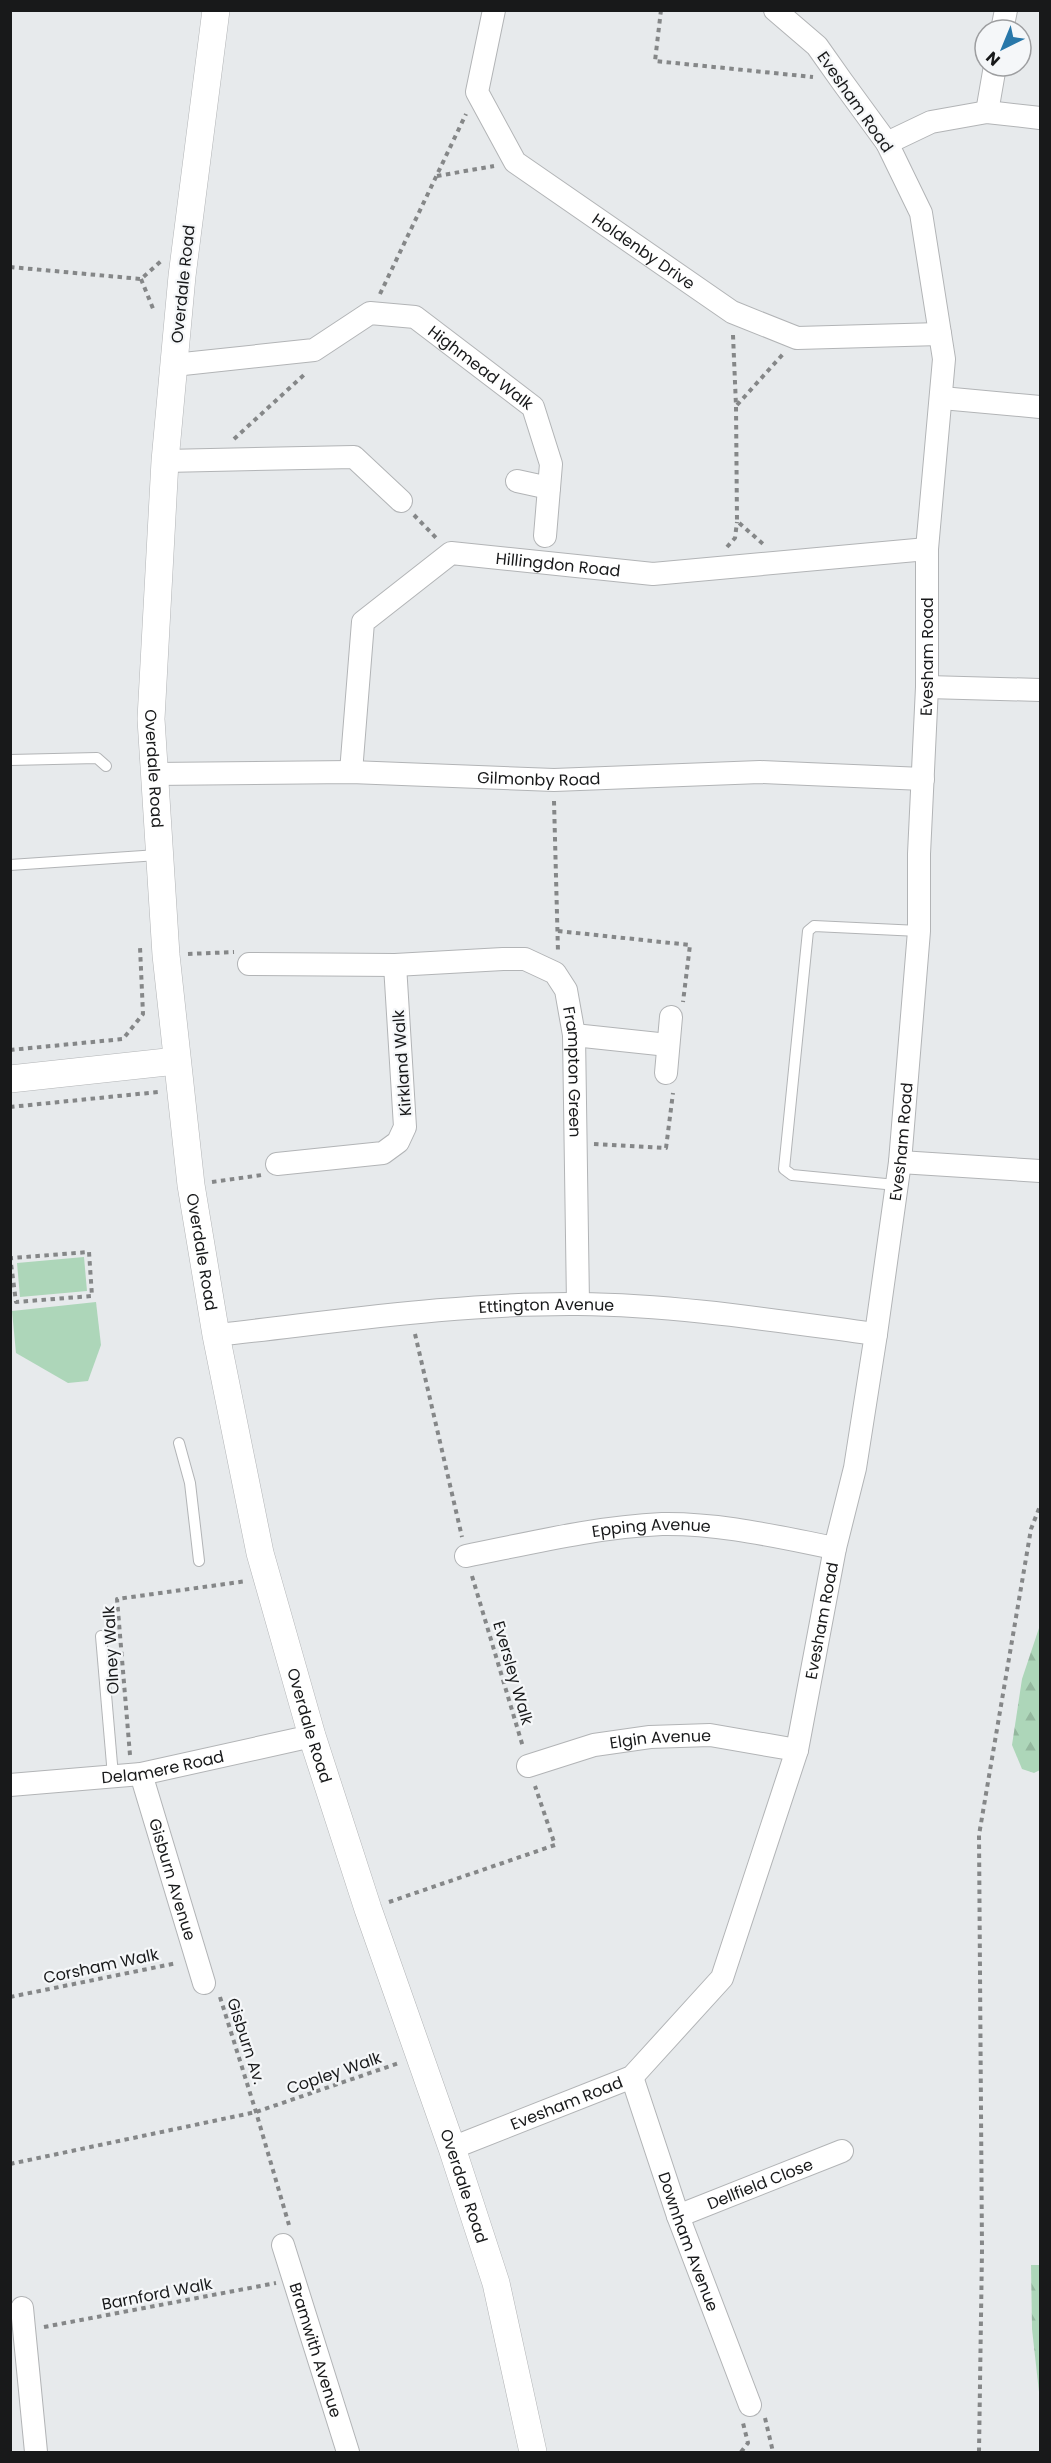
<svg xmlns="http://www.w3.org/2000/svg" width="1051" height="2463" viewBox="0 0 1051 2463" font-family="Poppins,sans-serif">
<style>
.forest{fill:url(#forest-firs)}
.pitch{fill:#add6b9}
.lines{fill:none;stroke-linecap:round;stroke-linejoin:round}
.service-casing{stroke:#b2b4b6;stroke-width:12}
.minor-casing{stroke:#b2b4b6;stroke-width:24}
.tertiary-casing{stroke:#b2b4b6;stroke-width:28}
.path{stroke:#858788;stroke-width:4;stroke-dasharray:4.5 4.5;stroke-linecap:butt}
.service{stroke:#fff;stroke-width:10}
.minor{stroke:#fff;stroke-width:22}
.tertiary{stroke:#fff;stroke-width:27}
.labels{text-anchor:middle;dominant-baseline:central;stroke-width:4.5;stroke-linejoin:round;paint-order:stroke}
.street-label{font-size:16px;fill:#18191a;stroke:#f5f7f9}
</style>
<defs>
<pattern id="forest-firs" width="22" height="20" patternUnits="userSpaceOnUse" patternTransform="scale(1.5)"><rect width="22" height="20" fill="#add6b9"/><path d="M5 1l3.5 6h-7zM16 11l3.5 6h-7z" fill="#94b79e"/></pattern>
</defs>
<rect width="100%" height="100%" fill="#e7eaec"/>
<g class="forest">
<path d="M 1040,1625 L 1040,1770 L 1034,1773 L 1022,1769 L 1012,1745 L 1022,1679 Z"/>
<path d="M 1031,2265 L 1040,2265 L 1040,2401 L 1032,2329 Z"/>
</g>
<g class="pitch">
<path d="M 84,1257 L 87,1291 L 20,1297 L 17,1263 Z"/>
<path d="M 96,1302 L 101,1345 L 88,1381 L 68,1383 L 16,1353 L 12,1311 Z"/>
</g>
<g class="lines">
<defs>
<g id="service">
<path d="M 10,760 L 97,758 L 106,766"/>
<path d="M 10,865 L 158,855"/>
<path d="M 896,1185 L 792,1175 L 784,1169 L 808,931 L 814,926 L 919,931"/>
<path d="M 179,1443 L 190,1483 L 199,1561"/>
<path d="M 101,1636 L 113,1776"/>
</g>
<g id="minor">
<path id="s1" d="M 494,10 L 477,92 L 515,162 L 732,312 L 797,338 L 940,334"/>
<path d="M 1002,30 L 1006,10"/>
<path d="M 987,112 L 995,66"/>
<path d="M 887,143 L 931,122 L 987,112 L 1040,118"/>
<path id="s2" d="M 174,365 L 314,350 L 370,313 L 415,317 L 533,407 L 551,464 L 545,536"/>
<path d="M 942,398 L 1040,407"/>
<path d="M 165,461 L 354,457 L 401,501"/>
<path d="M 517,481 L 549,488"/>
<path d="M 927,687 L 1040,690"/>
<path id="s3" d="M 351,772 L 363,622 L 451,553 L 653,574 L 927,549"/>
<path id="s4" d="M 153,774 L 351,772 L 554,780 L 760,772 L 923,779"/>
<path id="s5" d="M 249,964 L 395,965 L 503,959 L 525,959 L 555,973 L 566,990 L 574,1035 L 578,1304"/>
<path d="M 574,1035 L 668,1045"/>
<path d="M 666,1073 L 671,1017"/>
<path d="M 900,1162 L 1040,1171"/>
<path d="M 277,1164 L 383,1153 L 398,1142 L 405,1127 L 395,965"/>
<path id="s6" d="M 216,1335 C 336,1322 457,1303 578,1304 C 678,1305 777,1321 876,1334"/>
<path id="s7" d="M 466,1556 C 531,1543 596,1527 662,1524 C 720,1523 778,1537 835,1548"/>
<path id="s8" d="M 528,1766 L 594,1745 L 650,1737 L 710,1735 L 797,1750"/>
<path id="s9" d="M 141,1774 L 204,1983"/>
<path id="s10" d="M 10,1785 L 141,1774 L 312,1736"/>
<path id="s11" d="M 632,2077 L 678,2216 L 750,2405"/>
<path id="s12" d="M 452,2148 L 632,2077 L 722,1978 L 797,1750 L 835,1548 L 855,1468 L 876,1334 L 900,1162 L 919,931 L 919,854 L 927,687 L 927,549 L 944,359 L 921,213 L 887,143 L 841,80 L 817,46 L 775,10"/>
<path id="s13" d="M 678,2216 L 842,2151"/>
<path id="s14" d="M 283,2245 L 348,2452"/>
<path d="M 22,2308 L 36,2452"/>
</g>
<g id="tertiary">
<path id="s15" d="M 216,10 L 182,276 L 165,461 L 151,719 L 166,955 L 191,1185 L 216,1335 L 260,1553 L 312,1736 L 368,1909 L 452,2148 L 496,2283 L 533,2452"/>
<path d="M 10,1079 L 176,1061"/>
</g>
</defs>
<use href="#service" class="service-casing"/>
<use href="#minor" class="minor-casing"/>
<use href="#tertiary" class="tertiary-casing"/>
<g class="path">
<path d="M 661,10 L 655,61 L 813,77"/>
<path d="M 437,176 L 494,166"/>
<path d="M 10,267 L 141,279 L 161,261"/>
<path d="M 141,279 L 154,311"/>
<path d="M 380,294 L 466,114"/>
<path d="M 733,335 L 736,406 L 737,521 L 763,544"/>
<path d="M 737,405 L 784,353"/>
<path d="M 234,439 L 306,373"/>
<path d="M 414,515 L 438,540"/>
<path d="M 727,547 L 735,538 L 737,522"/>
<path d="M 554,801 L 558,952"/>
<path d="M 558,931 L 690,945 L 683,1002"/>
<path d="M 188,954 L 234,952"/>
<path d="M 10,1050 L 123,1039 L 143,1014 L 140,947"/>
<path d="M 10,1107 L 158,1092"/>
<path d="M 594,1144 L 666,1148 L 673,1093"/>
<path d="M 212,1182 L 262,1175"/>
<path d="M 10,1256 L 16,1302 L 92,1296 L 89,1252 L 12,1258"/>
<path d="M 415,1334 L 462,1537"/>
<path d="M 472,1576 L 523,1747"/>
<path d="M 130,1755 L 117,1599 L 247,1581"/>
<path d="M 389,1902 L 555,1845 L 535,1786"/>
<path d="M 10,1997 L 177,1963"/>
<path d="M 220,1997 L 256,2112 L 289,2225"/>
<path d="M 10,2164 L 256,2112 L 399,2063"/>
<path d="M 44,2327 L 276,2283"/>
<path d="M 765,2418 L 773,2452"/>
<path d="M 741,2452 L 748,2443 L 743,2423"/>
<path d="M 979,2452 L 982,2250 L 979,1835 L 1031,1529 L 1040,1506"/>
</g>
<use href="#service" class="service"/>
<use href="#minor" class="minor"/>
<use href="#tertiary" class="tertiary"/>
</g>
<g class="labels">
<g class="street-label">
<text transform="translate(855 102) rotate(55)">Evesham Road</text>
<text stroke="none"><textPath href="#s1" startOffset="320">Holdenby Drive</textPath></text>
<text transform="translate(183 284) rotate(-84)">Overdale Road</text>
<text stroke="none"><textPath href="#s2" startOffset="336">Highmead Walk</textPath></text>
<text stroke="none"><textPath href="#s3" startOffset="370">Hillingdon Road</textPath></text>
<text stroke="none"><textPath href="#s12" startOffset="1671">Evesham Road</textPath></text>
<text stroke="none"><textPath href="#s15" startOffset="762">Overdale Road</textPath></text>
<text stroke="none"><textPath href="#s4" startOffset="386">Gilmonby Road</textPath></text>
<text transform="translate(402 1063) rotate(-94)">Kirkland Walk</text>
<text stroke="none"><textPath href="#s5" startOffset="412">Frampton Green</textPath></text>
<text stroke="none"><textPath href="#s12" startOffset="1185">Evesham Road</textPath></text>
<text stroke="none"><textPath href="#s15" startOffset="1248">Overdale Road</textPath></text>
<text stroke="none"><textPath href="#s6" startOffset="332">Ettington Avenue</textPath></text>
<text stroke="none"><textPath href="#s7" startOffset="188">Epping Avenue</textPath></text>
<text stroke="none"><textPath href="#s12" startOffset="699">Evesham Road</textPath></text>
<text transform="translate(111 1650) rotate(-93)">Olney Walk</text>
<text transform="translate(513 1673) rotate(74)">Eversley Walk</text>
<text stroke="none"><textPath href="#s15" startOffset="1734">Overdale Road</textPath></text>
<text stroke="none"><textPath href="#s8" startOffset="136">Elgin Avenue</textPath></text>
<text stroke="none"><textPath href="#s10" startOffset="154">Delamere Road</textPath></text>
<text stroke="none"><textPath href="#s9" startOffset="110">Gisburn Avenue</textPath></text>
<text transform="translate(101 1966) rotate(-12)">Corsham Walk</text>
<text transform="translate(246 2041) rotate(72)">Gisburn Av.</text>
<text transform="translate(334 2073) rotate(-19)">Copley Walk</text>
<text stroke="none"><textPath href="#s12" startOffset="123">Evesham Road</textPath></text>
<text stroke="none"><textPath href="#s13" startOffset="88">Dellfield Close</textPath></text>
<text stroke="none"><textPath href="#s15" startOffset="2220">Overdale Road</textPath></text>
<text stroke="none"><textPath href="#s11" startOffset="174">Downham Avenue</textPath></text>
<text transform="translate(157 2294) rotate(-11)">Barnford Walk</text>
<text stroke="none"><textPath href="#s14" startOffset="110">Bramwith Avenue</textPath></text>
</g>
</g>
<rect width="1051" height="2463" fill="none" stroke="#18191a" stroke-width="24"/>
<g transform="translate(1003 48) rotate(223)"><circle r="28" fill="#f5f7f9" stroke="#9d9ea0" stroke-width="1.5"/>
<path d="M0-4.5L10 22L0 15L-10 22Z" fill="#2877a9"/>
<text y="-9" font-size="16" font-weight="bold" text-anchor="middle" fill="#18191a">N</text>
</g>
</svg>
